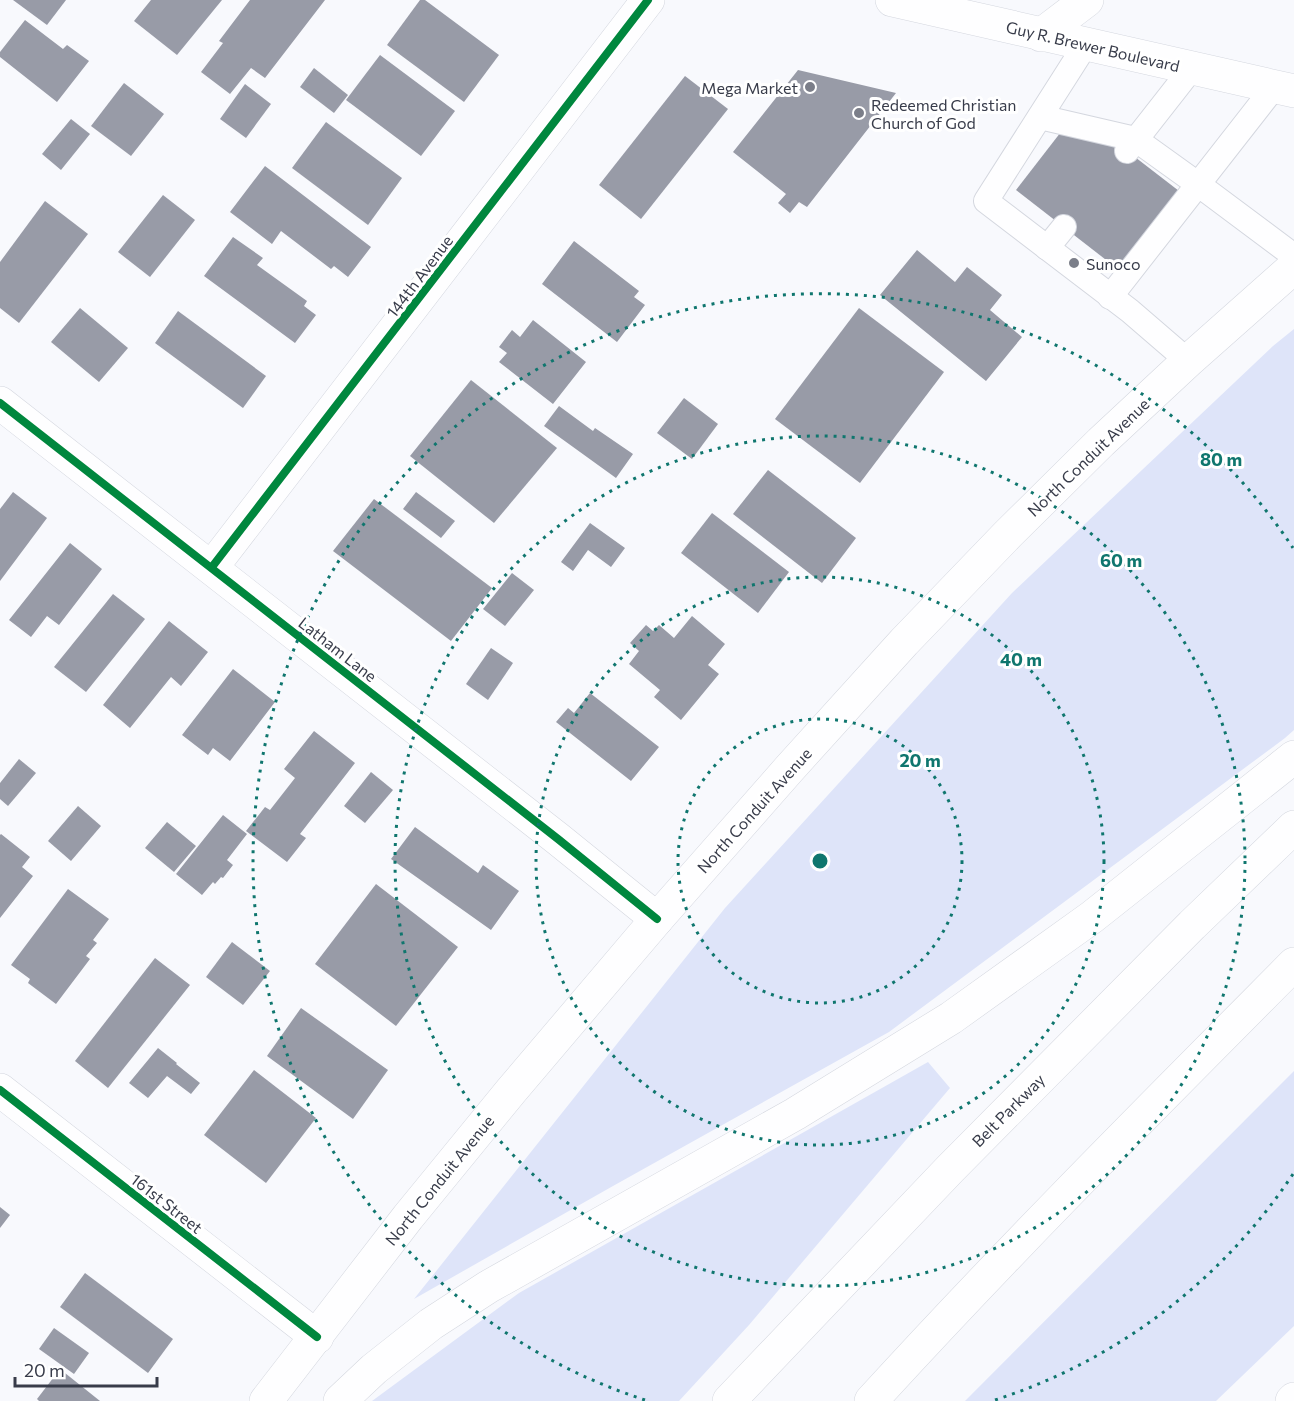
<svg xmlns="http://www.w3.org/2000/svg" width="1294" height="1401" viewBox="0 0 1294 1401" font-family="Commissioner,sans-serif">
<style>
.green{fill:#dee4f9}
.building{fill:#989ba7}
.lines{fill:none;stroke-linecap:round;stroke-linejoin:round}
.lane-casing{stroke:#d4d7df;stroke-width:26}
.street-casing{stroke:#d4d7df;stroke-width:34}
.secondary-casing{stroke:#d4d7df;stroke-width:34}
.primary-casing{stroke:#d4d7df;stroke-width:34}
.highway-casing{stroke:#d4d7df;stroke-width:34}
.lane{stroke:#fefeff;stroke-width:24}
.street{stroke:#fefeff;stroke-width:33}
.secondary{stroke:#fefeff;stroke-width:33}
.primary{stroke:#fefeff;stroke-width:33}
.highway{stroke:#fefeff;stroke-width:33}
.cycleway-casing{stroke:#fff;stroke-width:11}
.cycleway{stroke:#00873e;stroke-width:8}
.ring{fill:none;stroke:#0f766e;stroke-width:3;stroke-dasharray:3 6}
.poi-dot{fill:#7b7e89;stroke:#fff;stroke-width:2}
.labels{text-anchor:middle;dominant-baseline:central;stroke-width:6;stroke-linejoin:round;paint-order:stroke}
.street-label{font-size:16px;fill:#383c4a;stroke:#fff}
.poi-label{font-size:16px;fill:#383c4a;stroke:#fff;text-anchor:start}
.centre{fill:#0f766e;stroke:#fff;stroke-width:3}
.ring-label{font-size:18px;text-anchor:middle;font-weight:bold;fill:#0f766e;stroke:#fff;stroke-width:6;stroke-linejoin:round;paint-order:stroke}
</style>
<rect width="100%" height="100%" fill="#f8f9fd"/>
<g class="green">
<path d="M 1294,329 L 1294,730 L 1285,738 L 889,1032 L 613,1186 L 414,1299 L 725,908 L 1012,593 L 1273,346 Z"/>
<path d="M 928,1062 L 950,1088 L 749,1325 L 679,1401 L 372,1401 L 519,1293 Z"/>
<path d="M 1294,1071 L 1294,1326 L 1216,1401 L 965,1401 Z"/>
</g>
<g class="building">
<path d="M 13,0 L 66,0 L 47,25 Z"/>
<path d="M 151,0 L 222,0 L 177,55 L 134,21 Z"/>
<path d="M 250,0 L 325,0 L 265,78 L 251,68 L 230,94 L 201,72 L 223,43 L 219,41 Z"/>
<path d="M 420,0 L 425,0 L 499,55 L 464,102 L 387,45 Z"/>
<path d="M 25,20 L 63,49 L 67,45 L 89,61 L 57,102 L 0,57 L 0,52 Z"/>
<path d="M 380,55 L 455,111 L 421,156 L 346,100 Z"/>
<path d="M 314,68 L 348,95 L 334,113 L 300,87 Z"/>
<path d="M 798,70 L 896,93 L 807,207 L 799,202 L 790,213 L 778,203 L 786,194 L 733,152 Z"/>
<path d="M 685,76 L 728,109 L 641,219 L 599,185 Z"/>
<path d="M 124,83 L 164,114 L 131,156 L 91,126 Z"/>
<path d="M 245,84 L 271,104 L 246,138 L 220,119 Z"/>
<path d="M 71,119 L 90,134 L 61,170 L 42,154 Z"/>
<path d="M 326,122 L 402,178 L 368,225 L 292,168 Z"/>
<path d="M 1064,128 L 1109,137 L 1179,191 L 1119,270 L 1016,190 Z"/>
<path d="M 265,166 L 371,247 L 348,277 L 334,266 L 331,269 L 281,231 L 272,244 L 230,212 Z"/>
<path d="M 163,195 L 195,220 L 150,277 L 118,252 Z"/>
<path d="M 45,201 L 88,234 L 19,323 L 0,308 L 0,262 Z"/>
<path d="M 233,237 L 263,258 L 257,265 L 307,301 L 304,306 L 316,315 L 295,343 L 204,276 Z"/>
<path d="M 574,241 L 639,291 L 634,297 L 645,305 L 617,342 L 542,284 Z"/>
<path d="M 917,250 L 955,282 L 967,267 L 1002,295 L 990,310 L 1022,337 L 986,381 L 880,295 Z"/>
<path d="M 80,308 L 128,348 L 99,382 L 51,342 Z"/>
<path d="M 859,308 L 944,372 L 860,483 L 775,419 Z"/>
<path d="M 178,311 L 266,376 L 243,408 L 155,343 Z"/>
<path d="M 533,320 L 586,362 L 553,404 L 499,362 L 507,353 L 499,347 L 512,330 L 520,337 Z"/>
<path d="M 471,380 L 557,448 L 494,523 L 410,456 Z"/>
<path d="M 684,398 L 718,424 L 692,459 L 657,433 Z"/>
<path d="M 559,406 L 593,431 L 595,428 L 633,454 L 616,478 L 544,426 Z"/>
<path d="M 768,470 L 856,538 L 822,583 L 733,514 Z"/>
<path d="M 13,492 L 47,518 L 0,581 L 0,509 Z"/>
<path d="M 416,492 L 455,521 L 441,538 L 403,509 Z"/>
<path d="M 374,499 L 492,588 L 451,641 L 333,551 Z"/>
<path d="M 712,513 L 789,572 L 758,613 L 681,553 Z"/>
<path d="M 590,523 L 625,548 L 611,567 L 588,550 L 573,571 L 561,562 Z"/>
<path d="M 70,543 L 102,569 L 59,625 L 47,616 L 31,637 L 9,620 Z"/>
<path d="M 512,573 L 534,590 L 505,626 L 483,609 Z"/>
<path d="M 113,594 L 145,619 L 86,692 L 54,667 Z"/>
<path d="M 692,616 L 725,644 L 708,665 L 719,674 L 681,720 L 654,697 L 660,690 L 629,664 L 639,651 L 630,643 L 646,625 L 653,631 L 659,625 L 674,638 Z"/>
<path d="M 169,621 L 208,652 L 181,686 L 171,677 L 130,728 L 103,705 Z"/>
<path d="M 491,648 L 513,663 L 488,700 L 466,684 Z"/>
<path d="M 233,669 L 275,702 L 230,761 L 213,748 L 208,755 L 182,735 Z"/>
<path d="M 590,693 L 659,747 L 631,781 L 556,722 L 568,708 L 574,713 Z"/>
<path d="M 314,731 L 355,763 L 300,834 L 306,838 L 287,862 L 246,831 L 265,807 L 270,810 L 295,778 L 284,769 Z"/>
<path d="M 19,759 L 36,773 L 8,806 L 0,799 L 0,783 Z"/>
<path d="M 371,772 L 393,790 L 365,823 L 344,806 Z"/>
<path d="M 78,806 L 101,826 L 71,861 L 48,841 Z"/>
<path d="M 223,815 L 247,834 L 227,860 L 233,865 L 223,878 L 221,877 L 215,884 L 213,882 L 202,895 L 176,874 Z"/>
<path d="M 167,822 L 196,846 L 174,872 L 145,848 Z"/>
<path d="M 415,827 L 478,873 L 483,865 L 519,891 L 491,930 L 391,859 Z"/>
<path d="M 1,834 L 30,857 L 22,867 L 33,876 L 0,918 L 0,835 Z"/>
<path d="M 376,884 L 458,947 L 396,1026 L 315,964 Z"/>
<path d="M 68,889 L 109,919 L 93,940 L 97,943 L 86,956 L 90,959 L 56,1004 L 28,983 L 30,979 L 11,965 Z"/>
<path d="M 232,942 L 270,971 L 243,1005 L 206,977 Z"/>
<path d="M 155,958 L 190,985 L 108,1088 L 75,1061 Z"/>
<path d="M 301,1008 L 388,1070 L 353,1119 L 267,1056 Z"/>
<path d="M 158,1048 L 177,1063 L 176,1064 L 200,1083 L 191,1094 L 167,1076 L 148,1098 L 129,1083 Z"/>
<path d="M 254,1070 L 316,1118 L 266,1183 L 204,1135 Z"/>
<path d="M 0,1207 L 10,1215 L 0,1228 Z"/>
<path d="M 85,1273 L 173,1339 L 148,1373 L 60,1307 Z"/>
<path d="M 54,1328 L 89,1353 L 74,1374 L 39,1349 Z"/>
<path d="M 60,1369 L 100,1401 L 39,1401 L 37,1399 Z"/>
</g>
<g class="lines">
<defs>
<g id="lane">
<path d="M 1086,44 L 986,201 L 1130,311 L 1188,361"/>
<path d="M 1040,117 L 1135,139 L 1199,185 L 1294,256"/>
<path d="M 1127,151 L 1192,68"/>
<path d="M 1047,248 L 1064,227"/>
<path d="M 1110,297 L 1275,86"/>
</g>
<g id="street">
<path d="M 1041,35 L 1087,0"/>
<path d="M 0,403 L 558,839 L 657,919"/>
<path d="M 212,567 L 648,0"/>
<path d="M 0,1090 L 317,1337"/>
</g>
<path id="secondary" d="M 892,0 L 1294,91"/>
<g id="primary">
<path d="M 266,1401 L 408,1217 L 511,1091 L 657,919 L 789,769 L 904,642 L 1008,534 L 1101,442 L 1188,361 L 1294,267"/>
<path d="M 1292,1401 L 1294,1399"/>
</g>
<g id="highway">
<path d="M 340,1401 L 374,1369 L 431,1324 L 488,1287 L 795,1114 L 951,1018 L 1092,917 L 1294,757"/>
<path d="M 729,1401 L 950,1169 L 1192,925 L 1294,827"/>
<path d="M 871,1401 C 1008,1251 1151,1108 1294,964"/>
</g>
</defs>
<use href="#lane" class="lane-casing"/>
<use href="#street" class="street-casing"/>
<use href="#secondary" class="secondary-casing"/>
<use href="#primary" class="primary-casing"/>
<use href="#highway" class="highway-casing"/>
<use href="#lane" class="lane"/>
<use href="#street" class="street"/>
<use href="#secondary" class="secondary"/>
<use href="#primary" class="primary"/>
<use href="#highway" class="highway"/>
<defs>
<g id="cycleway">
<path d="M 0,403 L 558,839 L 657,919"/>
<path d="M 212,567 L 648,0"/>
<path d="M 0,1090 L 317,1337"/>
</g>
</defs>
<use href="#cycleway" class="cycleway-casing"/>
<use href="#cycleway" class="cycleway"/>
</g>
<g class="ring">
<circle cx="820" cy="861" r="142"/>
<circle cx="820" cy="861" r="284"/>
<circle cx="820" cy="861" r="425"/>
<path d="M1293 1174A567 567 0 0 1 995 1400M645 1400A567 567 0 1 1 1293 548"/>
</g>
<g class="poi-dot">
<circle cx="810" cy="87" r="6"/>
<circle cx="859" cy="113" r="6"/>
<circle cx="1074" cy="263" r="6"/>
</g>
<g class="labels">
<g class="street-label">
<text transform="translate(1093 46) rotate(13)">Guy R. Brewer Boulevard</text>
<text transform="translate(419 276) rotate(-53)">144th Avenue</text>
<text transform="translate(1088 457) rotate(-44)">North Conduit Avenue</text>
<text transform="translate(338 649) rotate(38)">Latham Lane</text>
<text transform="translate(754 810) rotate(-48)">North Conduit Avenue</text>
<text transform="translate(1008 1110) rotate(-45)">Belt Parkway</text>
<text transform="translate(439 1180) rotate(-51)">North Conduit Avenue</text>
<text transform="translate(167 1203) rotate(38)">161st Street</text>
</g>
<g class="poi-label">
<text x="798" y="87" text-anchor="end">Mega Market</text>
<text x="871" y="104">Redeemed Christian<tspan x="871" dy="18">Church of God</tspan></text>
<text x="1086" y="263">Sunoco</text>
</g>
</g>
<circle cx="820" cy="861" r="9" class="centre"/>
<g class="ring-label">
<text x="1221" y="466">80 m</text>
<text x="1121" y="567">60 m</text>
<text x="1021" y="666">40 m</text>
<text x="920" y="767">20 m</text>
</g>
<path d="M15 1377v9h142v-9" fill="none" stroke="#383c4a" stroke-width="3"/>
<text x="24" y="1377" font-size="18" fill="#383c4a" stroke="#ffffff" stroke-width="4.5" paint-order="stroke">20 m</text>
</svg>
